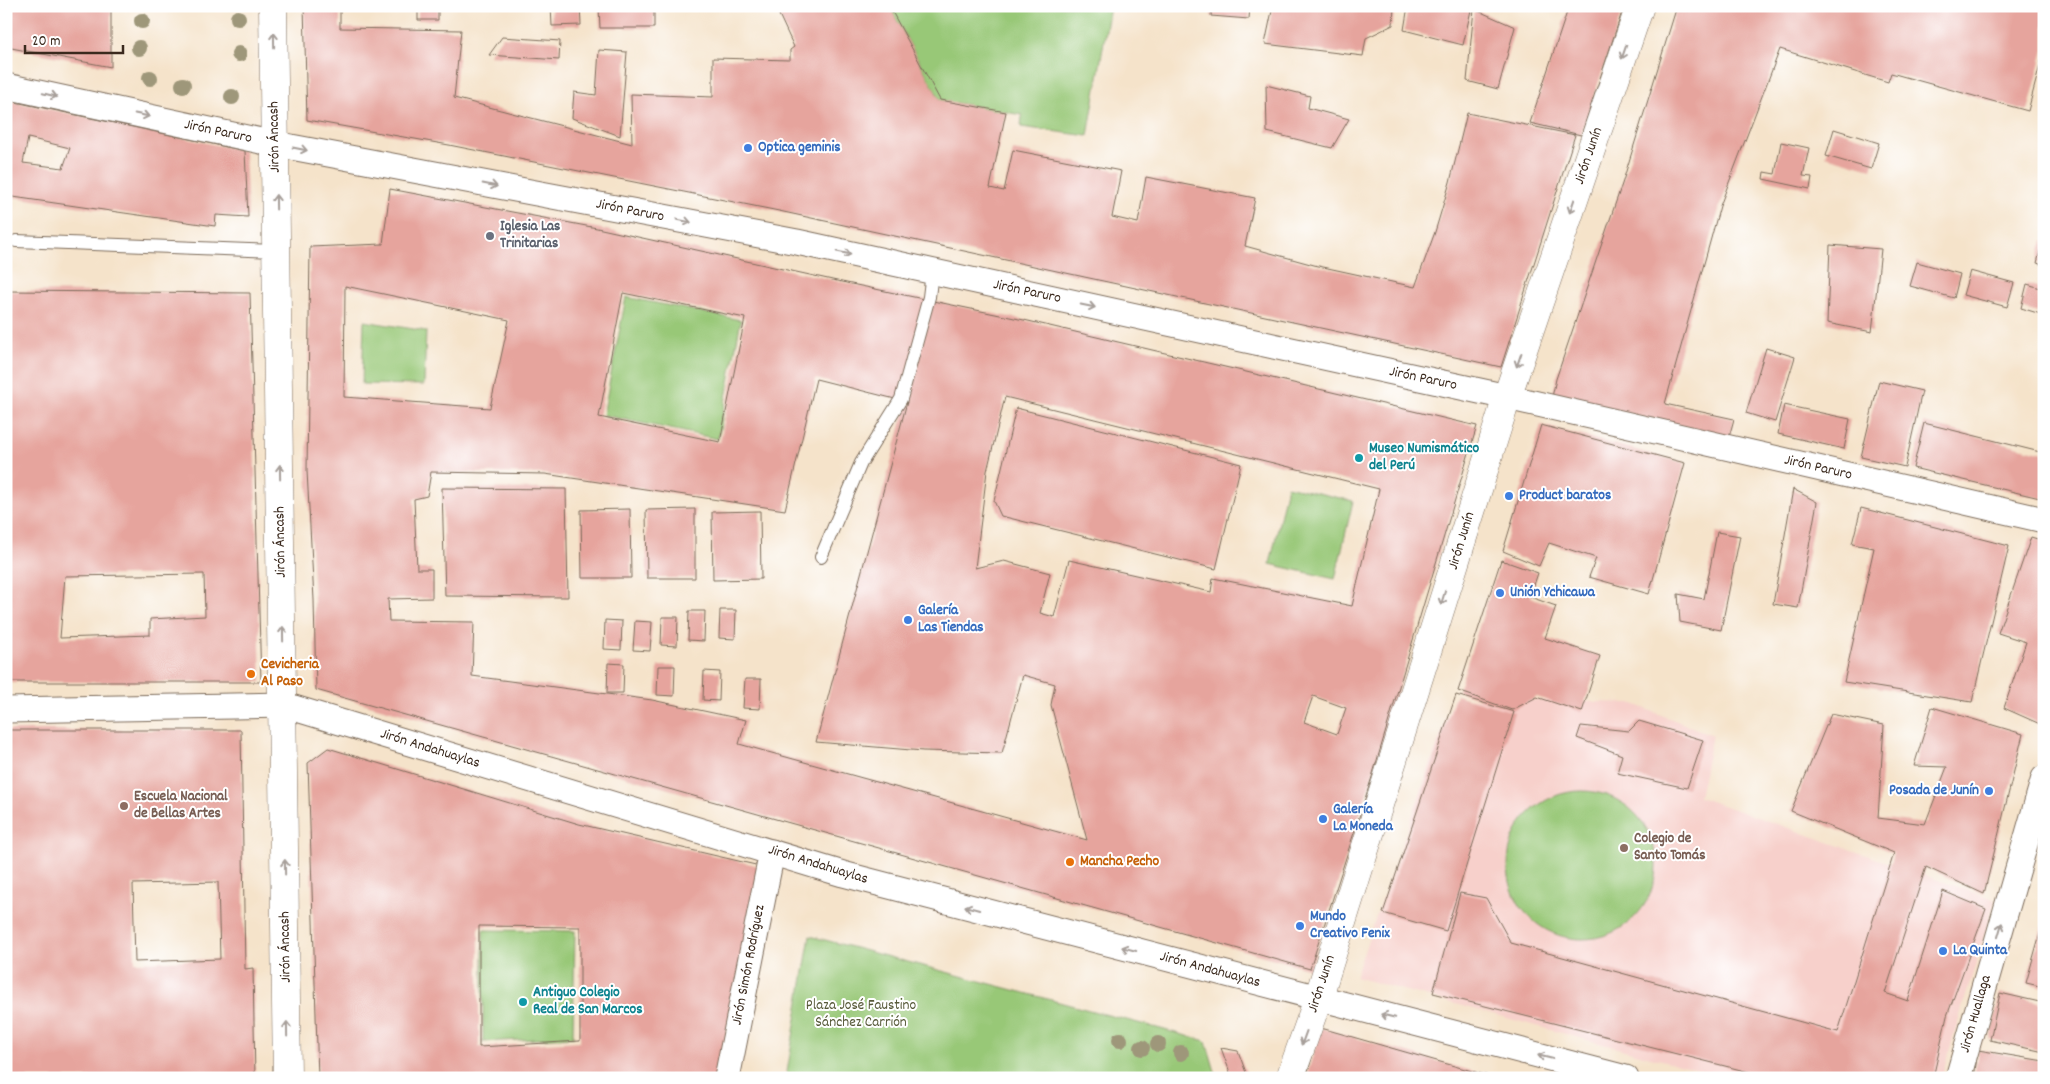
<svg xmlns="http://www.w3.org/2000/svg" width="2050" height="1084" viewBox="0 0 2050 1084" font-family="Dekko,sans-serif">
<style>
.built{fill:#f7d0cb}
.green{fill:#98c877;stroke:#6a794a}
.building{fill:#e6a49d;fill-rule:evenodd}
.lines{fill:none;stroke-linecap:round;stroke-linejoin:round}
.lane-casing{stroke:#7c6b5a;stroke-width:14}
.street-casing{stroke:#7c6b5a;stroke-width:27}
.secondary-casing{stroke:#7c6b5a;stroke-width:29}
.lane{stroke:#fff;stroke-width:12}
.street{stroke:#fff;stroke-width:25}
.secondary{stroke:#fff;stroke-width:28}
.tree{fill:#9e977a}
.oneway{stroke:#a79f9a}
.shop-dot{fill:#3f7fe0;stroke:#fff;stroke-width:2}
.worship-dot{fill:#6b7280;stroke:#fff;stroke-width:2}
.culture-dot{fill:#0f9aa8;stroke:#fff;stroke-width:2}
.food-dot{fill:#e8710a;stroke:#fff;stroke-width:2}
.education-dot{fill:#8d6e63;stroke:#fff;stroke-width:2}
.labels{text-anchor:middle;dominant-baseline:central;stroke-width:4;stroke-linejoin:round;paint-order:stroke}
.street-label{font-size:15px;fill:#3b2a1e;stroke:#fff}
.shop-label{font-size:15px;font-weight:bold;fill:#366cbe;stroke:#fff;text-anchor:start}
.worship-label{font-size:15px;font-weight:bold;fill:#5b616d;stroke:#fff;text-anchor:start}
.culture-label{font-size:15px;font-weight:bold;fill:#0d838f;stroke:#fff;text-anchor:start}
.food-label{font-size:15px;font-weight:bold;fill:#c56008;stroke:#fff;text-anchor:start}
.education-label{font-size:15px;font-weight:bold;fill:#785e54;stroke:#fff;text-anchor:start}
.park-label{font-size:15px;fill:#575939;stroke:#fff}
</style>
<rect width="100%" height="100%" fill="#fff"/>
<filter id="ink" filterUnits="userSpaceOnUse"><feTurbulence type="fractalNoise" baseFrequency=".02" numOctaves="2"/><feDisplacementMap in="SourceGraphic" scale="10" xChannelSelector="R" yChannelSelector="G"/><feConvolveMatrix kernelMatrix="1 2 1 2 8 2 1 2 1" color-interpolation-filters="sRGB"/></filter>
<filter id="wash" filterUnits="userSpaceOnUse"><feTurbulence type="fractalNoise" baseFrequency=".0096" numOctaves="4" result="noise"/><feDisplacementMap in="SourceGraphic" scale="20" xChannelSelector="R" yChannelSelector="G"/><feGaussianBlur stdDeviation="1.12" result="paint"/><feColorMatrix in="noise" values="0 0 0 0 0 0 0 0 0 0 0 0 0 0 0 0 0 1.4 0 .05"/><feComposite in="paint" operator="in"/></filter>
<g filter="url(#wash)">
<rect width="100%" height="100%" fill="#f5e3ca"/>
<path class="built" d="M 1454,698 L 1631,703 L 1712,735 L 1699,797 L 1995,900 L 1941,1078 L 1728,1078 L 1355,977 Z"/>
<g class="green">
<path d="M 889,6 L 1110,6 L 1088,136 L 1021,127 L 1022,115 L 940,100 Z"/>
<path d="M 626,297 L 741,320 L 718,439 L 603,415 Z"/>
<path d="M 364,321 L 426,331 L 424,385 L 362,384 Z"/>
<path d="M 1287,486 L 1353,501 L 1335,579 L 1270,564 Z"/>
<circle cx="1582" cy="865" r="74"/>
<path d="M 483,930 L 575,931 L 573,1037 L 483,1042 Z"/>
<path d="M 810,936 L 1206,1041 L 1217,1078 L 786,1078 Z"/>
</g>
<g id="blocks">
<g class="building">
<path d="M 6,6 L 111,6 L 111,67 L 6,47 Z"/>
<path d="M 304,6 L 340,6 L 340,28 L 461,30 L 454,98 L 632,144 L 631,94 L 713,97 L 713,58 L 790,60 L 790,50 L 794,47 L 775,6 L 889,6 L 940,100 L 1006,112 L 990,188 L 1004,191 L 1013,150 L 1121,171 L 1112,217 L 1138,223 L 1146,177 L 1255,198 L 1245,246 L 1314,265 L 1415,287 L 1435,232 L 1450,182 L 1467,113 L 1575,135 L 1501,367 L 779,211 L 449,145 L 307,120 Z"/>
<path d="M 387,6 L 438,6 L 438,20 L 418,20 L 418,9 L 387,10 Z"/>
<path d="M 551,6 L 580,6 L 581,25 L 552,26 Z"/>
<path d="M 654,6 L 654,28 L 600,28 L 599,7 Z"/>
<path d="M 1212,6 L 1250,6 L 1249,19 L 1211,16 Z"/>
<path d="M 1273,6 L 1394,6 L 1393,25 L 1366,38 L 1363,56 L 1265,44 Z"/>
<path d="M 1408,6 L 1472,6 L 1463,45 L 1404,30 Z"/>
<path d="M 1569,6 L 1624,6 L 1581,135 L 1530,123 Z"/>
<path d="M 1677,6 L 2044,6 L 2044,50 L 2028,111 L 1891,73 L 1888,82 L 1780,49 L 1720,206 L 1665,404 L 1734,419 L 1729,437 L 1552,397 L 1556,379 L 1623,181 Z"/>
<path d="M 1474,9 L 1515,27 L 1498,89 L 1467,81 Z"/>
<path d="M 502,37 L 560,41 L 559,60 L 489,55 Z"/>
<path d="M 599,50 L 627,52 L 620,136 L 572,118 L 574,92 L 596,95 Z"/>
<path d="M 1266,85 L 1310,96 L 1308,108 L 1349,119 L 1332,148 L 1267,132 Z"/>
<path d="M 6,100 L 245,151 L 248,217 L 216,215 L 215,226 L 6,196 ZM 28,138 L 70,148 L 63,168 L 23,163 Z"/>
<path d="M 1834,129 L 1879,143 L 1871,169 L 1826,156 Z"/>
<path d="M 1781,142 L 1809,148 L 1803,176 L 1812,177 L 1810,189 L 1763,179 L 1764,172 L 1775,174 Z"/>
<path d="M 390,189 L 597,228 L 837,281 L 1024,320 L 1477,426 L 1372,777 L 1310,969 L 316,690 L 314,600 L 307,471 L 310,247 L 383,244 ZM 345,286 L 509,320 L 490,408 L 344,397 ZM 623,293 L 745,318 L 720,442 L 599,417 ZM 816,379 L 907,402 L 816,742 L 923,751 L 1002,753 L 1023,675 L 1055,684 L 1051,705 L 1087,840 L 739,744 L 746,720 L 652,700 L 472,676 L 474,622 L 389,621 L 388,599 L 432,598 L 432,569 L 417,569 L 414,499 L 427,496 L 431,472 L 545,474 L 785,510 ZM 1005,397 L 1379,489 L 1352,606 L 1213,578 L 1211,592 L 1069,560 L 1054,617 L 1040,613 L 1050,573 L 1004,561 L 975,568 L 987,471 ZM 1313,696 L 1346,708 L 1337,734 L 1304,722 Z"/>
<path d="M 2043,240 L 2044,240 L 2044,265 L 2037,263 Z"/>
<path d="M 1830,245 L 1881,249 L 1872,332 L 1827,323 Z"/>
<path d="M 1917,262 L 1960,274 L 1954,298 L 1910,286 Z"/>
<path d="M 1970,271 L 2014,283 L 2007,307 L 1963,295 Z"/>
<path d="M 2027,284 L 2044,289 L 2044,315 L 2021,308 Z"/>
<path d="M 6,291 L 250,293 L 261,682 L 6,682 ZM 204,574 L 205,616 L 150,619 L 150,635 L 60,638 L 65,576 Z"/>
<path d="M 1766,348 L 1795,357 L 1775,422 L 1746,413 Z"/>
<path d="M 1879,381 L 1922,391 L 1905,467 L 1861,457 Z"/>
<path d="M 1784,405 L 1850,419 L 1844,449 L 1778,434 Z"/>
<path d="M 1016,408 L 1241,464 L 1216,569 L 1001,516 L 994,501 Z"/>
<path d="M 1924,423 L 2044,453 L 2044,499 L 1913,468 Z"/>
<path d="M 1541,425 L 1685,463 L 1649,594 L 1589,577 L 1596,558 L 1549,543 L 1539,566 L 1503,551 Z"/>
<path d="M 442,488 L 566,489 L 568,597 L 445,596 Z"/>
<path d="M 1793,489 L 1817,502 L 1798,608 L 1773,604 Z"/>
<path d="M 1861,508 L 2009,546 L 1972,702 L 1844,682 L 1874,548 L 1852,544 Z"/>
<path d="M 630,509 L 631,578 L 582,578 L 581,510 Z"/>
<path d="M 695,509 L 695,578 L 647,578 L 646,510 Z"/>
<path d="M 760,511 L 761,579 L 713,580 L 712,512 Z"/>
<path d="M 1717,532 L 1740,536 L 1721,630 L 1680,622 L 1678,594 L 1704,599 Z"/>
<path d="M 2031,537 L 2044,541 L 2044,709 L 2040,724 L 2004,708 L 2026,642 L 1998,633 Z"/>
<path d="M 1501,560 L 1538,573 L 1530,597 L 1556,606 L 1545,638 L 1600,656 L 1582,712 L 1537,697 L 1512,710 L 1458,691 Z"/>
<path d="M 720,610 L 736,610 L 735,639 L 719,638 Z"/>
<path d="M 689,611 L 705,611 L 704,641 L 688,640 Z"/>
<path d="M 662,617 L 678,617 L 677,646 L 661,645 Z"/>
<path d="M 605,620 L 622,621 L 621,650 L 604,649 Z"/>
<path d="M 635,621 L 652,622 L 650,651 L 633,650 Z"/>
<path d="M 608,663 L 624,664 L 623,693 L 607,693 Z"/>
<path d="M 658,666 L 675,666 L 674,696 L 657,695 Z"/>
<path d="M 704,671 L 720,672 L 719,701 L 703,700 Z"/>
<path d="M 745,679 L 761,679 L 760,709 L 743,708 Z"/>
<path d="M 1456,695 L 1514,712 L 1446,931 L 1383,913 Z"/>
<path d="M 1932,707 L 2023,734 L 1984,894 L 1926,867 L 1885,993 L 1908,1001 L 1943,891 L 1986,909 L 1947,1016 L 1933,1078 L 1773,1078 L 1433,993 L 1460,893 L 1486,898 L 1511,943 L 1838,1032 L 1894,853 L 1791,811 L 1831,714 L 1884,725 L 1878,818 L 1925,824 L 1947,767 L 1914,766 Z"/>
<path d="M 1639,721 L 1703,740 L 1687,788 L 1617,773 L 1622,755 L 1577,738 L 1581,726 L 1629,731 Z"/>
<path d="M 6,730 L 241,730 L 245,969 L 253,968 L 255,1078 L 6,1078 ZM 218,882 L 220,959 L 135,962 L 133,884 Z"/>
<path d="M 328,748 L 579,824 L 760,866 L 718,1078 L 318,1078 L 308,763 ZM 479,926 L 580,927 L 580,1041 L 479,1047 Z"/>
<path d="M 2043,923 L 2044,923 L 2044,987 L 2026,983 Z"/>
<path d="M 2000,993 L 2044,1003 L 2044,1052 L 1990,1040 Z"/>
<path d="M 1321,1028 L 1493,1077 L 1493,1078 L 1306,1078 Z"/>
<path d="M 1221,1048 L 1238,1051 L 1248,1078 L 1232,1078 Z"/>
<path d="M 1978,1050 L 2044,1061 L 2044,1078 L 1974,1078 Z"/>
</g>
</g>
</g>
<g filter="url(#ink)">
<use href="#blocks" fill-opacity="0" stroke="#7c6b5a" stroke-width="1"/>
<g class="lines">
<defs>
<g id="lane">
<path d="M 16,241 L 277,251"/>
<path d="M 821,557 L 861,463 L 901,399 L 929,297 L 932,272"/>
</g>
<g id="street">
<path d="M 6,86 L 275,144 L 797,242 L 1507,397 L 2044,520"/>
<path d="M 6,710 L 284,705 L 843,874 L 1626,1078"/>
<path d="M 727,1078 L 772,852"/>
<path d="M 1958,1078 L 2044,778"/>
</g>
<g id="secondary">
<path d="M 273,6 L 287,1078"/>
<path d="M 1290,1078 L 1318,999 L 1507,397 L 1640,6"/>
</g>
</defs>
<use href="#lane" class="lane-casing"/>
<use href="#street" class="street-casing"/>
<use href="#secondary" class="secondary-casing"/>
<use href="#lane" class="lane"/>
<use href="#street" class="street"/>
<use href="#secondary" class="secondary"/>
</g>
<g class="tree">
<circle cx="238" cy="18" r="8"/>
<circle cx="142" cy="21" r="8"/>
<circle cx="139" cy="48" r="8"/>
<circle cx="239" cy="54" r="8"/>
<circle cx="150" cy="78" r="8"/>
<circle cx="183" cy="85" r="8"/>
<circle cx="232" cy="97" r="8"/>
<circle cx="1120" cy="1040" r="8"/>
<circle cx="1158" cy="1044" r="8"/>
<circle cx="1142" cy="1048" r="8"/>
<circle cx="1181" cy="1053" r="8"/>
</g>
<defs><path id="oneway-shaft" d="M-6 0H5M1.5-3L5.5 0L1.5 3" fill="none" stroke-width="1.6" stroke-linecap="round" stroke-linejoin="round" transform="scale(1.25)"/></defs>
<g class="oneway">
<use href="#oneway-shaft" transform="translate(274 40) rotate(-91)"/>
<use href="#oneway-shaft" transform="translate(1624 52) rotate(109)"/>
<use href="#oneway-shaft" transform="translate(50 95) rotate(13)"/>
<use href="#oneway-shaft" transform="translate(142 115) rotate(12)"/>
<use href="#oneway-shaft" transform="translate(300 149) rotate(11)"/>
<use href="#oneway-shaft" transform="translate(490 185) rotate(11)"/>
<use href="#oneway-shaft" transform="translate(276 202) rotate(-91)"/>
<use href="#oneway-shaft" transform="translate(1572 206) rotate(109)"/>
<use href="#oneway-shaft" transform="translate(684 221) rotate(11)"/>
<use href="#oneway-shaft" transform="translate(844 253) rotate(12)"/>
<use href="#oneway-shaft" transform="translate(1088 306) rotate(12)"/>
<use href="#oneway-shaft" transform="translate(1519 360) rotate(109)"/>
<use href="#oneway-shaft" transform="translate(280 472) rotate(-91)"/>
<use href="#oneway-shaft" transform="translate(1443 598) rotate(107)"/>
<use href="#oneway-shaft" transform="translate(283 634) rotate(-91)"/>
<use href="#oneway-shaft" transform="translate(285 867) rotate(-91)"/>
<use href="#oneway-shaft" transform="translate(972 908) rotate(-165)"/>
<use href="#oneway-shaft" transform="translate(2000 930) rotate(-74)"/>
<use href="#oneway-shaft" transform="translate(1129 949) rotate(-165)"/>
<use href="#oneway-shaft" transform="translate(1388 1016) rotate(-166)"/>
<use href="#oneway-shaft" transform="translate(287 1029) rotate(-91)"/>
<use href="#oneway-shaft" transform="translate(1304 1038) rotate(110)"/>
<use href="#oneway-shaft" transform="translate(1545 1057) rotate(-166)"/>
</g>
</g>
<g class="shop-dot">
<circle cx="748" cy="148" r="5"/>
<circle cx="1509" cy="496" r="5"/>
<circle cx="1500" cy="593" r="5"/>
<circle cx="908" cy="620" r="5"/>
<circle cx="1989" cy="791" r="5"/>
<circle cx="1323" cy="819" r="5"/>
<circle cx="1300" cy="926" r="5"/>
<circle cx="1943" cy="951" r="5"/>
</g>
<circle class="worship-dot" cx="490" cy="236" r="5"/>
<g class="culture-dot">
<circle cx="1359" cy="458" r="5"/>
<circle cx="523" cy="1002" r="5"/>
</g>
<g class="food-dot">
<circle cx="251" cy="674" r="5"/>
<circle cx="1070" cy="862" r="5"/>
</g>
<g class="education-dot">
<circle cx="124" cy="806" r="5"/>
<circle cx="1624" cy="848" r="5"/>
</g>
<g class="labels">
<g class="street-label">
<text transform="translate(218 132) rotate(12)">Jirón Paruro</text>
<text transform="translate(275 137) rotate(-91)">Jirón Áncash</text>
<text transform="translate(1589 156) rotate(-71)">Jirón Junín</text>
<text transform="translate(630 211) rotate(11)">Jirón Paruro</text>
<text transform="translate(1027 292) rotate(12)">Jirón Paruro</text>
<text transform="translate(1423 379) rotate(12)">Jirón Paruro</text>
<text transform="translate(1818 468) rotate(13)">Jirón Paruro</text>
<text transform="translate(1462 541) rotate(-73)">Jirón Junín</text>
<text transform="translate(281 542) rotate(-91)">Jirón Áncash</text>
<text transform="translate(430 749) rotate(17)">Jirón Andahuaylas</text>
<text transform="translate(818 865) rotate(17)">Jirón Andahuaylas</text>
<text transform="translate(286 947) rotate(-91)">Jirón Áncash</text>
<text transform="translate(749 965) rotate(-79)">Jirón Simón Rodríguez</text>
<text transform="translate(1210 970) rotate(15)">Jirón Andahuaylas</text>
<text transform="translate(1322 984) rotate(-72)">Jirón Junín</text>
<text transform="translate(1976 1014) rotate(-74)">Jirón Huallaga</text>
</g>
<g class="shop-label">
<text x="758" y="148">Optica geminis</text>
<text x="1519" y="496">Product baratos</text>
<text x="1510" y="593">Unión Ychicawa</text>
<text x="918" y="611">Galería<tspan x="918" dy="17">Las Tiendas</tspan></text>
<text x="1979" y="791" text-anchor="end">Posada de Junín</text>
<text x="1333" y="810">Galería<tspan x="1333" dy="17">La Moneda</tspan></text>
<text x="1310" y="917">Mundo<tspan x="1310" dy="17">Creativo Fenix</tspan></text>
<text x="1953" y="951">La Quinta</text>
</g>
<g class="worship-label">
<text x="500" y="227">Iglesia Las<tspan x="500" dy="17">Trinitarias</tspan></text>
</g>
<g class="culture-label">
<text x="1369" y="449">Museo Numismático<tspan x="1369" dy="17">del Perú</tspan></text>
<text x="533" y="993">Antiguo Colegio<tspan x="533" dy="17">Real de San Marcos</tspan></text>
</g>
<g class="food-label">
<text x="261" y="665">Cevicheria<tspan x="261" dy="17">Al Paso</tspan></text>
<text x="1080" y="862">Mancha Pecho</text>
</g>
<g class="education-label">
<text x="134" y="797">Escuela Nacional<tspan x="134" dy="17">de Bellas Artes</tspan></text>
<text x="1634" y="839">Colegio de<tspan x="1634" dy="17">Santo Tomás</tspan></text>
</g>
<g class="park-label">
<text x="861" y="1006">Plaza José Faustino<tspan x="861" dy="17">Sánchez Carrión</tspan></text>
</g>
</g>
<rect width="2050" height="1084" fill="none" stroke="#fff" stroke-width="25"/>
<path d="M25 45v8h98v-8" fill="none" stroke="#3b2a1e" stroke-width="2.5"/>
<text x="32" y="45" font-size="15" fill="#3b2a1e" stroke="#ffffff" stroke-width="4" paint-order="stroke">20 m</text>
</svg>
